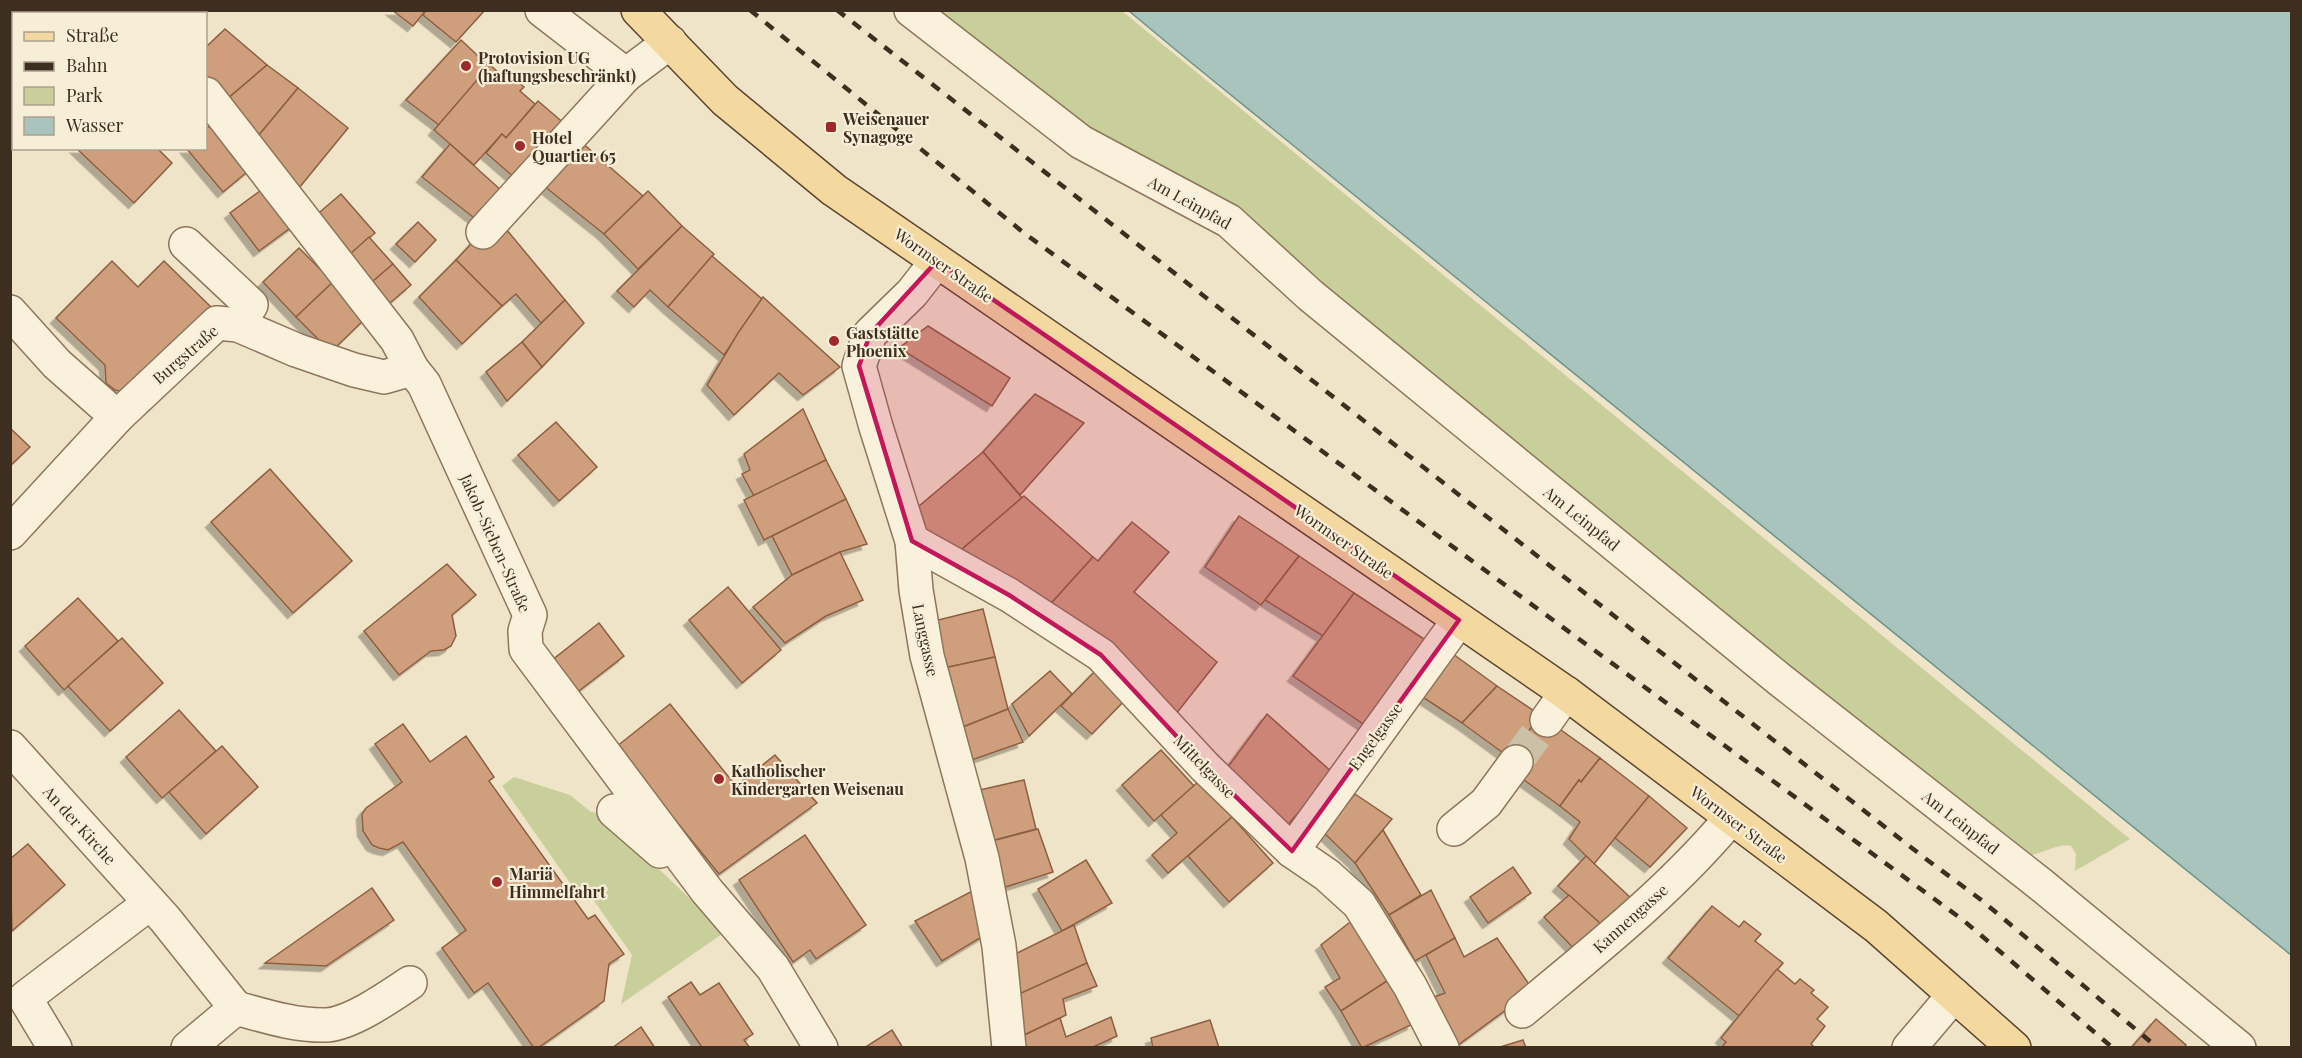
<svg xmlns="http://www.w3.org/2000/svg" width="2302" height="1058" viewBox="0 0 2302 1058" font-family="'Playfair Display',serif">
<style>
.green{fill:#c9cf9b}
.water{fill:#a9c4bc;stroke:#6f938a;stroke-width:1.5}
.building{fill:#cf9f7d;stroke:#8d5f41;stroke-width:1.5;filter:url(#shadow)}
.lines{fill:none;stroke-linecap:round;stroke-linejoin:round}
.minor-tunnel{stroke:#ccc0a6;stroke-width:33;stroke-dasharray:33 16;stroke-linecap:butt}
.minor-casing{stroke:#8d765c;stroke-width:36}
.major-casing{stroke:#5b4430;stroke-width:36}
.minor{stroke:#faf1dc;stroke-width:33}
.major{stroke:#f3d9a0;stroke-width:33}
.rail{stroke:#3d2e20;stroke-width:4.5;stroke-dasharray:10 10;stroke-linecap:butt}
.marked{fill:#c2185b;fill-opacity:0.2;stroke:#c2185b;stroke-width:4.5;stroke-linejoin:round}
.poi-dot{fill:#9e2a2b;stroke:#f7eed8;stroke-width:2}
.labels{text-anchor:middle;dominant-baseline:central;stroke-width:4.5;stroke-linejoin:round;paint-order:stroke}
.poi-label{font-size:16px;font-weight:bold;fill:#3d2e20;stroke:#f7eed8;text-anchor:start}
.street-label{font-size:16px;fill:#3d2e20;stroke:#f7eed8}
</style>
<defs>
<filter id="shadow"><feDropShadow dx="-5.5" dy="5.5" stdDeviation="0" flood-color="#0004"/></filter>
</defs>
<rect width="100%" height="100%" fill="#f0e4c8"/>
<g class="green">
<path d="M 924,11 L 1122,11 L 2130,839 L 2075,871 L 2076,854 L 2071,846 C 2054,843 2040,857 2024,855 L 1291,265 L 1032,96 Z"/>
<path d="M 514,777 L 570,795 L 591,812 L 600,813 L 725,932 L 621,1004 L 632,955 L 585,888 L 575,890 L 502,786 Z"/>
</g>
<path class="water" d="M 1129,11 L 2291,11 L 2291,955 L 1194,65 Z"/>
<g class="building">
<path d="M 128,10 L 148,10 L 150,14 L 123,14 Z"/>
<path d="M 392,10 L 426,10 L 413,26 Z"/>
<path d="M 426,10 L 485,10 L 456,42 L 423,15 Z"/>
<path d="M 225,29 L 267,65 L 219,106 L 206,82 L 206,47 Z"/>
<path d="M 461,40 L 490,67 L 439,125 L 406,100 Z"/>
<path d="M 267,65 L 298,88 L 259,135 L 219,106 Z"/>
<path d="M 490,65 L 505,78 L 509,74 L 524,87 L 520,91 L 535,104 L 506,138 L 502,134 L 474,165 L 434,130 Z"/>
<path d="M 298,88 L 348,128 L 299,188 L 259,135 Z"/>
<path d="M 538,101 L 566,125 L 516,179 L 486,153 L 502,134 L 506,138 Z"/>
<path d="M 214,123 L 252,168 L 223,192 L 186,148 L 206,148 L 206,129 Z"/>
<path d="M 580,141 L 643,196 L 604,234 L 539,182 Z"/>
<path d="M 450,144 L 503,192 L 478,221 L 422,177 Z"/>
<path d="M 76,148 L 157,148 L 172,163 L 134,203 Z"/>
<path d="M 268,185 L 297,223 L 259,251 L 230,213 Z"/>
<path d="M 648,191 L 682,226 L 638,269 L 604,234 Z"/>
<path d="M 341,194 L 375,233 L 348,256 L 314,217 Z"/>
<path d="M 496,217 L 565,300 L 541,323 L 516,294 L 502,306 L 456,260 Z"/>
<path d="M 418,222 L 436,240 L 415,262 L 396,244 Z"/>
<path d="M 682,226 L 714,254 L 668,307 L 650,290 L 634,307 L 617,291 Z"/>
<path d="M 369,237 L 393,264 L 372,282 L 348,256 Z"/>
<path d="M 299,248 L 333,282 L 296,317 L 263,282 Z"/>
<path d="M 712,256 L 762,299 L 724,355 L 668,307 Z"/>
<path d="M 456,260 L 502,306 L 462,344 L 419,297 Z"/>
<path d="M 112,261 L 138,287 L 164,261 L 212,308 L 125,392 L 115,390 L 106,383 L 105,365 L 56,318 Z"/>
<path d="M 393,264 L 411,285 L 390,303 L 372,282 Z"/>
<path d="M 333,282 L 367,317 L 331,352 L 296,317 Z"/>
<path d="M 763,297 L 840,367 L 803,395 L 779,373 L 734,415 L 707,385 L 738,333 Z"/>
<path d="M 565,300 L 584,323 L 542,367 L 522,342 Z"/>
<path d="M 928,326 L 1010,378 L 992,406 L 899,348 Z"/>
<path d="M 522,342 L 542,367 L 507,401 L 486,372 Z"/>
<path d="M 1035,394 L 1084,423 L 1020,495 L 983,452 Z"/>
<path d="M 803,409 L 826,460 L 754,496 L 742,474 L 750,470 L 744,454 Z"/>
<path d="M 556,422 L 597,467 L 559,501 L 518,455 Z"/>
<path d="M 10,428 L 30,447 L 10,466 Z"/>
<path d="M 983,452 L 1022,498 L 954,556 L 933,546 L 912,512 Z"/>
<path d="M 826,460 L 846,499 L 764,540 L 744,500 Z"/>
<path d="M 270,469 L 352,561 L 293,613 L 211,522 Z"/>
<path d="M 1024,496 L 1093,557 L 1046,609 L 954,556 Z"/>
<path d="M 846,499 L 867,544 L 840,552 L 792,575 L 772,536 Z"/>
<path d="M 1239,516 L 1299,556 L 1261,605 L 1205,567 Z"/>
<path d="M 1132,522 L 1169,552 L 1134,592 L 1217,662 L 1172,719 L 1046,609 L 1093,557 L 1098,561 Z"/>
<path d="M 840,552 L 863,600 L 826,616 L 785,643 L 753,607 L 792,575 Z"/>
<path d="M 1299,556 L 1354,593 L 1323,636 L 1265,600 Z"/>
<path d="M 447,564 L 476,595 L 452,615 L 456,636 L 451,646 L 444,650 L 431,651 L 399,675 L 364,631 Z"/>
<path d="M 728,587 L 781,650 L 742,683 L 689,620 Z"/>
<path d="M 1354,593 L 1427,641 L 1366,726 L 1293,676 Z"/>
<path d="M 78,598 L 118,641 L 64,690 L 25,646 Z"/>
<path d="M 983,609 L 995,657 L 944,668 L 934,621 Z"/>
<path d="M 599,623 L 624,656 L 575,694 L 551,661 Z"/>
<path d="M 122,638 L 163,683 L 110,731 L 68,686 Z"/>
<path d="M 1453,654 L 1497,686 L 1462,723 L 1421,696 Z"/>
<path d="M 995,657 L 1008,709 L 958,729 L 944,668 Z"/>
<path d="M 1097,669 L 1127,698 L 1092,734 L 1061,706 Z"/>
<path d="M 1050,671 L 1072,694 L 1029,736 L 1012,704 Z"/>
<path d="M 1497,686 L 1540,715 L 1510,758 L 1462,723 Z"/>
<path d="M 670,704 L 736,786 L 775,755 L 817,803 L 719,874 L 616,747 Z"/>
<path d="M 1008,709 L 1023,742 L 966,762 L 958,729 Z"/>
<path d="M 179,710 L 216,751 L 162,798 L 126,757 Z"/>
<path d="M 1267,714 L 1333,773 L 1284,829 L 1222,775 Z"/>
<path d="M 1540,715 L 1600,758 L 1581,782 L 1579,780 L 1560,806 L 1521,778 L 1510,758 Z"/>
<path d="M 403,724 L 430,762 L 466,736 L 494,777 L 489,781 L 588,919 L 595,915 L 624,954 L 609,964 L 604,1001 L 538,1048 L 534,1048 L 488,983 L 474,993 L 442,948 L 466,930 L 403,842 L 388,850 L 379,848 L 372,845 L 363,831 L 362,814 L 366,808 L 402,782 L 375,744 Z"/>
<path d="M 222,746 L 258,787 L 206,834 L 169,792 Z"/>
<path d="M 1161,750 L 1194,786 L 1154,821 L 1122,785 Z"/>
<path d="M 1600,758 L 1649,796 L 1594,864 L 1569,839 L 1580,822 L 1560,806 L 1579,780 L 1581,782 Z"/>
<path d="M 1024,780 L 1036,829 L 987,842 L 975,791 Z"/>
<path d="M 1199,781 L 1232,817 L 1168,873 L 1152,855 L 1177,833 L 1161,815 Z"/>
<path d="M 1355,794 L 1392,819 L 1355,863 L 1323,832 Z"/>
<path d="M 1649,796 L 1687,828 L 1650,867 L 1615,838 Z"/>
<path d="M 1232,817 L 1273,863 L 1229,902 L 1188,856 Z"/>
<path d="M 1038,829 L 1053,872 L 996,890 L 988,842 Z"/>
<path d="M 1383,830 L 1421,895 L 1389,915 L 1355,863 Z"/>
<path d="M 805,835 L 866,925 L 816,959 L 810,950 L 793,962 L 739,880 Z"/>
<path d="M 28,844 L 65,885 L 12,931 L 10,859 Z"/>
<path d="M 1586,856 L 1633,900 L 1603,926 L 1558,886 Z"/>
<path d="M 1086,860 L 1112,903 L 1062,931 L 1038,889 Z"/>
<path d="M 1513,867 L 1531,893 L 1488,923 L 1470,897 Z"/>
<path d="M 372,888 L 394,920 L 326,966 L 265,963 Z"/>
<path d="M 976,889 L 988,933 L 942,961 L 915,921 Z"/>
<path d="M 1431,890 L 1455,938 L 1415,961 L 1389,915 Z"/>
<path d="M 1569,895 L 1603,926 L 1575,950 L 1544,917 Z"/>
<path d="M 1712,906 L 1739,927 L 1744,921 L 1761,934 L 1755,941 L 1783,963 L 1739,1016 L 1668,958 Z"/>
<path d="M 1354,919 L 1390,979 L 1341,1011 L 1325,987 L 1340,978 L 1321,945 Z"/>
<path d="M 1074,925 L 1087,963 L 1015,996 L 1011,956 Z"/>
<path d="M 1455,938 L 1464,957 L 1497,938 L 1533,990 L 1458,1045 L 1434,997 L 1445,993 L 1426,955 Z"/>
<path d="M 1087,963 L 1097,986 L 1063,999 L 1066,1015 L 1018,1038 L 1015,996 Z"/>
<path d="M 1777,969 L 1795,984 L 1800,979 L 1814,990 L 1811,993 L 1828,1007 L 1817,1019 L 1825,1026 L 1811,1044 L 1815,1048 L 1721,1048 L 1726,1042 L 1721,1038 Z"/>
<path d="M 1390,979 L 1413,1024 L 1362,1048 L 1341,1011 Z"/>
<path d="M 691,982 L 700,995 L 719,983 L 753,1034 L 744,1040 L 750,1048 L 699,1048 L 701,1046 L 668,997 Z"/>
<path d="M 1111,1017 L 1117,1036 L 1091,1048 L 1018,1048 L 1018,1038 L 1060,1018 L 1066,1037 Z"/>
<path d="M 2156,1019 L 2186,1045 L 2184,1048 L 2131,1048 Z"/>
<path d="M 1210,1020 L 1219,1048 L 1153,1048 L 1151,1038 Z"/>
<path d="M 641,1027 L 655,1048 L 612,1048 Z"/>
<path d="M 892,1030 L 903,1048 L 864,1048 Z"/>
<path d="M 1523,1040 L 1526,1048 L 1497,1048 Z"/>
</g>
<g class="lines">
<path class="minor-tunnel" d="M 1516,762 L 1547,720"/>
<defs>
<g id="minor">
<path d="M 162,10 L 164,14"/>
<path d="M 542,10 L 626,75 L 670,42"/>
<path d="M 911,10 L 1081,142 L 1229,221 L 1310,295 L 1779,679 L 2039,883 L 2239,1048"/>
<path d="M 206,94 L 397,340 L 412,369 L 424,384 L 530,615 L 525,631 L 526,649 L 707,891 L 773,968 L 821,1048"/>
<path d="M 483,232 L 626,75"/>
<path d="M 186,244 L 251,305 L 238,325"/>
<path d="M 937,261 L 912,293 L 870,334 L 859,366 L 876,427 L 912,541 L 916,590 L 927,656 L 982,858 L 999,946 L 1009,1048"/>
<path d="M 10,312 L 57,364 L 117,417"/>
<path d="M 10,533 L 117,417 L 217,323 L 238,325 L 296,350 L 354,370 L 384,377 L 412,369"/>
<path d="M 912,541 L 1009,595 L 1101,655 L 1205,767 L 1292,851 L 1327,875 L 1359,904 L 1410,986 L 1442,1048"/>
<path d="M 1547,720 L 1566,693"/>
<path d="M 10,747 L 165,919 L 236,1008 L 188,1048"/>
<path d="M 614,811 L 660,851"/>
<path d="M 1454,829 L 1486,803 L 1516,762"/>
<path d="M 1292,851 L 1459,620"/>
<path d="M 236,1008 C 265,1016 296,1026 327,1025 C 352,1023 389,997 410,983"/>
<path d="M 1522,1011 C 1595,950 1670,891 1731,818"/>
<path d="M 55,1048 L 25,998 L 150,903"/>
<path d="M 1909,1048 L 1954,995"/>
</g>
<path id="major" d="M 638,10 L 725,100 L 834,190 L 1566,693 L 1876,926 L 2014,1048"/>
</defs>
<use href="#minor" class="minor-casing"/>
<use href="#major" class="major-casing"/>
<use href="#minor" class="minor"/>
<use href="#major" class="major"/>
<g class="rail">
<path d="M 750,10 L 1024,233 L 1963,920 L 2113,1048"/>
<path d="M 837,10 L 1926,859 L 1980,899 L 2158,1048"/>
</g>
</g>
<path class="marked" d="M 937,261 L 1459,620 L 1292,851 L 1205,767 L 1101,655 L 1009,595 L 912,541 L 859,366 L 870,334 Z"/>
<g class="poi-dot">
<circle cx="466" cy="66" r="6"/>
<rect x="825" y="121" width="12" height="12" rx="3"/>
<circle cx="520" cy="146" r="6"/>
<circle cx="834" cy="341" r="6"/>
<circle cx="719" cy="779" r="6"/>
<circle cx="497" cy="882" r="6"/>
</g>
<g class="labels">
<g class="poi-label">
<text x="478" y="57">Protovision UG<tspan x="478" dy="18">(haftungsbeschränkt)</tspan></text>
<text x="843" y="118">Weisenauer<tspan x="843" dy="18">Synagoge</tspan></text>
<text x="532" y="137">Hotel<tspan x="532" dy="18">Quartier 65</tspan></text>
<text x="846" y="332">Gaststätte<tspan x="846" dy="18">Phoenix</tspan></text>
<text x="731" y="770">Katholischer<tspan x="731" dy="18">Kindergarten Weisenau</tspan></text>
<text x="509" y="873">Mariä<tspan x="509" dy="18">Himmelfahrt</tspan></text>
</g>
<g class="street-label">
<text transform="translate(1190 202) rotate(29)">Am Leinpfad</text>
<text transform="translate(944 265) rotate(35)">Wormser Straße</text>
<text transform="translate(185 354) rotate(-41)">Burgstraße</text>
<text transform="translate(1582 518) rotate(39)">Am Leinpfad</text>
<text transform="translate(1344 541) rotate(35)">Wormser Straße</text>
<text transform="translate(496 543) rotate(66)">Jakob-Sieben-Straße</text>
<text transform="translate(926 640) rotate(78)">Langgasse</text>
<text transform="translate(1375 736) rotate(-54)">Engelgasse</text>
<text transform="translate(1205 766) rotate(46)">Mittelgasse</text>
<text transform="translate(1961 822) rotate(38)">Am Leinpfad</text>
<text transform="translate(1739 824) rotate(37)">Wormser Straße</text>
<text transform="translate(80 825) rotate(48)">An der Kirche</text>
<text transform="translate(1630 918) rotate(-42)">Kannengasse</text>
</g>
</g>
<rect width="2302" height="1058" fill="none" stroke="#3d2e20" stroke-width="24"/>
<rect x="12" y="12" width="195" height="138" fill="#f7eed8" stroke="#ada18e" stroke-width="1.5"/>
<rect x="24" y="32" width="30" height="9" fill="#f3d9a0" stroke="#ada18e" stroke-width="1.5"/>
<text x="66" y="42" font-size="18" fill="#3d2e20">Straße</text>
<rect x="24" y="62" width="30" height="9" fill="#3d2e20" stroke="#ada18e" stroke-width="1.5"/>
<text x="66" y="72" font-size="18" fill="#3d2e20">Bahn</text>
<rect x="24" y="87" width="30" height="18" fill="#c9cf9b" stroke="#ada18e" stroke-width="1.5"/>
<text x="66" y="102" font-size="18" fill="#3d2e20">Park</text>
<rect x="24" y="117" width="30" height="18" fill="#a9c4bc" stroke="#ada18e" stroke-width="1.5"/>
<text x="66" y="132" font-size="18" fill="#3d2e20">Wasser</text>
</svg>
